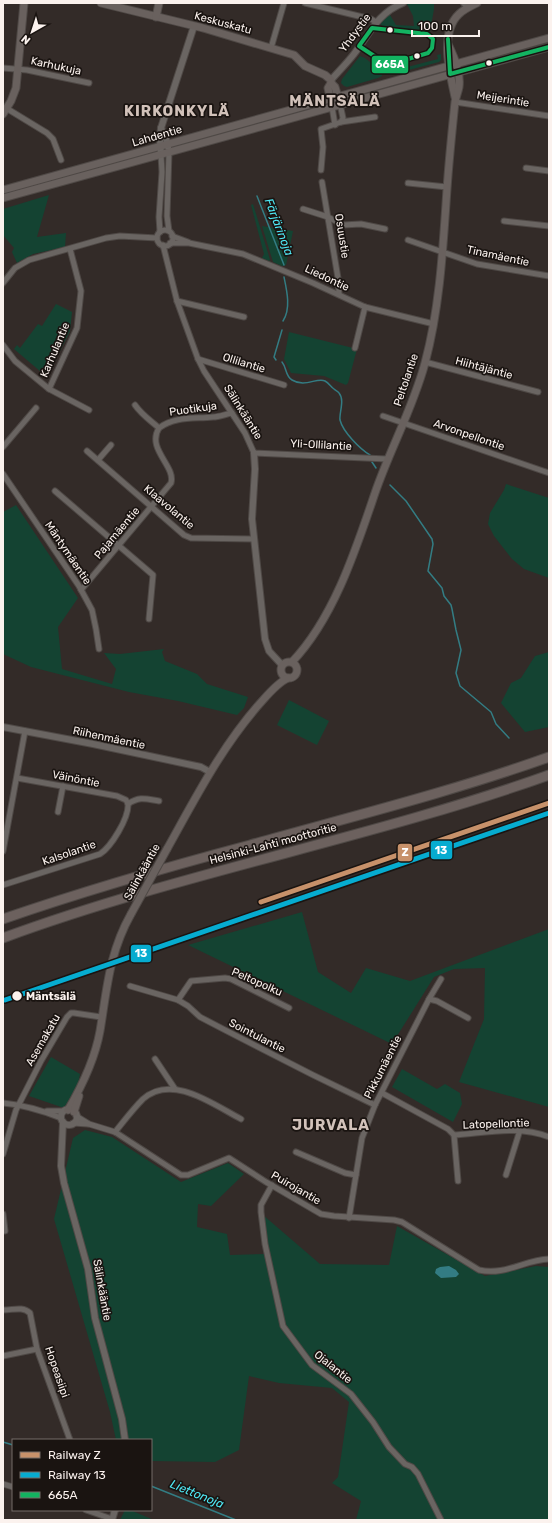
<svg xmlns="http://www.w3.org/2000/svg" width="552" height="1523" viewBox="0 0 552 1523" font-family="Rubik,sans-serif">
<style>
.green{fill:#144332}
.water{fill:#337c83}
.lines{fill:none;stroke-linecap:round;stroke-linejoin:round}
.stream{stroke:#337c83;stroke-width:1.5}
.minor-casing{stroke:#4f4946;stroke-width:7}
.tertiary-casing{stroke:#4f4946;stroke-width:8}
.secondary-casing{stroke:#4f4946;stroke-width:9}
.motorway-casing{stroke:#4f4946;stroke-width:11}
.minor{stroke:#6a6562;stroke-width:5}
.tertiary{stroke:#6a6562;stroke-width:6}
.secondary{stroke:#69615e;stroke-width:7}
.motorway{stroke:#6c615e;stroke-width:9}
.secondary-bridge-casing{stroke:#4f4946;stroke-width:9;stroke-linecap:butt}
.secondary-bridge{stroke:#69615e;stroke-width:7}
.bus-1-casing{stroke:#1a1411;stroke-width:7}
.bus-1{stroke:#13b361;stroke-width:4}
.rail-1-casing{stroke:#1a1411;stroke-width:8}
.rail-2-casing{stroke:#1a1411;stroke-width:8}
.rail-1{stroke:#c7916a;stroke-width:5}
.rail-2{stroke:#06acd0;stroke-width:5}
.bus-dot{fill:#fbf2ee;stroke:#1a1411;stroke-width:1.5}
.labels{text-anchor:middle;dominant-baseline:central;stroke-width:3.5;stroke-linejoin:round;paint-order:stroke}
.street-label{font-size:11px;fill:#fbf2ee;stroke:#1a1411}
.stop-label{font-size:11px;font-weight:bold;fill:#fbf2ee;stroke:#1a1411;text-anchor:start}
.water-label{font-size:12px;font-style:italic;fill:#4feaf7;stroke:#1a1411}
.district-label{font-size:15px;font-weight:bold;letter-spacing:1px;fill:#d2c2ba;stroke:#1a1411}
.line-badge{stroke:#1a1411;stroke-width:1.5}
.badge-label{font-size:11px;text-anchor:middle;font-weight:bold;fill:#fff}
</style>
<rect width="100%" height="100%" fill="#332b28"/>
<g class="green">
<path d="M 412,3 L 434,3 L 434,9 L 430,32 L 383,27 L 380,24 L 383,19 L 389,14 L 390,15 L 396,25 L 414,26 L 413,16 L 407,4 Z"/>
<path d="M 441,54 L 441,60 L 439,62 L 390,75 L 389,72 L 390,70 L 392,71 L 438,59 L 437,55 Z"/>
<path d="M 360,56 L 365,58 L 382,72 L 382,76 L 378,78 L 347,87 L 344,86 L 341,83 L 342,79 Z"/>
<path d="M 49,195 L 37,237 L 66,233 L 65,247 L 33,254 L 17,263 L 12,252 L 14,248 L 3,235 L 3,209 Z"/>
<path d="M 253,204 L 268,253 L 270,260 L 269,261 L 262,258 L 264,254 L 251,205 Z"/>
<path d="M 262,226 L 293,231 L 286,265 L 282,266 L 273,262 Z"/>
<path d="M 56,304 L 72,312 L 70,331 L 47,377 L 14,349 L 17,345 L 20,348 L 38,324 L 42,326 Z"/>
<path d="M 289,332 L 357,349 L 348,383 L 346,385 L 324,376 L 291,373 L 284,359 Z"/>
<path d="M 506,484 L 549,498 L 549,578 L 524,569 L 512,559 L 494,536 L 488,524 L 490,513 L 504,490 Z"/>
<path d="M 16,505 L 78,598 L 58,627 L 62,669 L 112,684 L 116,669 L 104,653 L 120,654 L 164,649 L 162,652 L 165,661 L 197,674 L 207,684 L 248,697 L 244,708 L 237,715 L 178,701 L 129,692 L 31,667 L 3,654 L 3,512 Z"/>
<path d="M 549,652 L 549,727 L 525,732 L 501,703 L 511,683 L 521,678 L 535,656 Z"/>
<path d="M 289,700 L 329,721 L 317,745 L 277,725 Z"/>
<path d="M 302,912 L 318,972 L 351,993 L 366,968 L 410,981 L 549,929 L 549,1107 L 459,1082 L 484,1019 L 485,968 L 454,969 L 434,977 L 392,1044 L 188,945 Z"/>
<path d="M 51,1057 L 80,1074 L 78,1084 L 64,1108 L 29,1096 Z"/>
<path d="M 402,1069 L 437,1089 L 445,1084 L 460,1093 L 462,1104 L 453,1122 L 392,1087 Z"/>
<path d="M 85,1130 L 112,1137 L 181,1182 L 228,1163 L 244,1174 L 211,1206 L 198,1204 L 197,1227 L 227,1234 L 230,1255 L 268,1254 L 263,1215 L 320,1264 L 389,1265 L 397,1226 L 485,1276 L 536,1266 L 549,1267 L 549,1520 L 356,1520 L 361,1501 L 332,1483 L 338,1477 L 349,1402 L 332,1388 L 279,1383 L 249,1376 L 239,1450 L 215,1462 L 151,1461 L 151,1440 L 116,1440 L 110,1412 L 54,1219 L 73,1138 Z"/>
<path d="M 125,1510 L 130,1510 L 154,1520 L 120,1520 Z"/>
</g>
<path class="water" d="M 449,1266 L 456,1270 L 459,1274 L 456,1277 L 441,1278 L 435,1273 L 436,1269 L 440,1267 Z"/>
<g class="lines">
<g class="stream">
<path d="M 257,196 L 284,265"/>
<path d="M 283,321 C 291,309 287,291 284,277"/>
<path d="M 276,360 L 274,357 L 282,330"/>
<path d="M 282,362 C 287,368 285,376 292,380 C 305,388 317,377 325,381 C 329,383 331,387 334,389 C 336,391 338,391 339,393 C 345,400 339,413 340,420 C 343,432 360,449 370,455"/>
<path d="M 372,462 L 376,468"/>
<path d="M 390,485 L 406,501 L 432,539 L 433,544 L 428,571 L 442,588 L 444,596 L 451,605 L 452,609 L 456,630 L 461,650 L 456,673 L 460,686 L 491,712 L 496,724 L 509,738"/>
<path d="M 3,1442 L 13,1445"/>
<path d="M 151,1486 L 236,1520"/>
</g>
<defs>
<g id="minor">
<path d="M 305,3 L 371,19 L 376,22"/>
<path d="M 271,48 L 284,3"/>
<path d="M 3,68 L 27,70 L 89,83"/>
<path d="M 455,102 L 549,116"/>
<path d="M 340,104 L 343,118 L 341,122"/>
<path d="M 332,107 L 335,125"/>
<path d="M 6,108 L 47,133 L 53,139 L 61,160"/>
<path d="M 526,168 L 549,171"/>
<path d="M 321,170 L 323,147 L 321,129 L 341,122 L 375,117"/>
<path d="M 322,182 L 338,278 L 339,294"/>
<path d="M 408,183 L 447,187"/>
<path d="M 303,209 L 328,217 L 343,225 L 361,224 L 385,229"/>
<path d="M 504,221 L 549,226"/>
<circle cx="165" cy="238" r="8"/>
<path d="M 169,231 L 167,216 L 169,152"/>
<path d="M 160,232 L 159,217 L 162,172 L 161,155"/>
<path d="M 172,236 L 188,242"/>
<path d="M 408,240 L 477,264 L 549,276"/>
<path d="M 170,243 L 189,243 L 243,254 L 313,283 L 365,307 L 434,324"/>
<path d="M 163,245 L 177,301 L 198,359 L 204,371 L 245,433 L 254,453 L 387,459"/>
<path d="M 3,283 L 15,268 L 29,260 L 106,238 L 120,236 L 157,238"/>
<path d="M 177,301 L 244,317"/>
<path d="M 3,345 L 15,361 L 49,389 L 89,410"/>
<path d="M 355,348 L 365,307"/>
<path d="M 198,359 L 284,385"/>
<path d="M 425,362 L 538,392"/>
<path d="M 49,389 L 77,328 L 81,291 L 70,249"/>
<path d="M 383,416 L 549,473"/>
<path d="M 159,428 C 175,416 194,419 213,417 C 219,417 226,414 232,413"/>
<path d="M 3,447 L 36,408"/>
<path d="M 87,451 L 184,535 L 191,538 L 253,539"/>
<path d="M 98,460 L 111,445"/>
<path d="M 3,474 L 79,586 L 92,610 L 96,629 L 99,649"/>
<path d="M 55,491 L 153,575 L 149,619"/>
<path d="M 81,590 L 171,483 C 176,466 146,449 159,428 C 150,420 142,415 135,405"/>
<path d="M 17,778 L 117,796 L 126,800 L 128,804"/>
<path d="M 58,812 L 63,786"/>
<path d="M 3,851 L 25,731"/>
<path d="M 3,885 L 100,854 C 111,847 129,818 128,804 C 140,796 146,799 159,801"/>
<path d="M 130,986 L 178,1000 L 188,1006 L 200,1017 L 225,1030 L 313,1075 L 375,1105"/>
<path d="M 429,999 L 437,1001 L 468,1018"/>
<path d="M 178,1000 L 191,981 L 225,978 L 231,979 L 289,1008"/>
<path d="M 155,1059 L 175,1089"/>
<path d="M 382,1093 L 448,1129 L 454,1135 C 485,1133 519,1125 549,1137"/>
<path d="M 3,1103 C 24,1105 41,1110 61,1118"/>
<path d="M 47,1111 L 64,1111"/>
<path d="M 76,1116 L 89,1124 L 115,1132 L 181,1175 L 188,1175 L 229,1158 L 266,1182 L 321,1214 L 334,1216 L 394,1220 L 402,1222 L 479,1270 C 505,1276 524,1260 549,1259"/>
<path d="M 73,1123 L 88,1124"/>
<path d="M 115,1132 C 124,1121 133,1109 143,1099 C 172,1073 214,1105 241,1119"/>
<path d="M 454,1135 L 458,1181"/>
<path d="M 296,1152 L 345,1173 L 356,1175"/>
<path d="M 3,1154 L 16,1110 L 41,1061 L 67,1017 L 71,1013 L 74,1013 L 101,1017"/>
<path d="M 506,1175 L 520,1130"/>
<path d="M 272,1185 L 261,1205 L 261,1212 L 265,1244 L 283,1326 L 312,1365 L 351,1394 L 373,1422 L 389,1447 L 405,1464 L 412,1467 L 418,1474 L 441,1520"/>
<path d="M 3,1214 L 5,1231 L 3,1231"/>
<path d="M 349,1218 L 362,1138 L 375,1105 L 429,999 L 441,979"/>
<path d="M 3,1310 C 14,1310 22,1306 30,1313 L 37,1349 L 70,1440"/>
<path d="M 3,1356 L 37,1349"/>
<path d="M 3,1484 L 13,1487"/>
<path d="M 86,1510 L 112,1519"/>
</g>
<g id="tertiary">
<path d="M 464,3 L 468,7"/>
<path d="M 331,80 C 339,71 347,63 354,54 C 370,33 378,13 403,3"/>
<path d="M 161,128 L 166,138 L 168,147"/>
<path d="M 161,155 L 160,140 L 161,128 L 194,26"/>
<path d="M 254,453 L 255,469 L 252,519 L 265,639 L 269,651 L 282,665"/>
<path d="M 3,727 L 93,744 L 201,767 L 210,772"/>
<circle cx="69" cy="1117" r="8"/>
<path d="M 63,1122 L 61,1166 L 64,1183 L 88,1269 L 95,1318 L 122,1419 L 125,1440"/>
<path d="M 112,1520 L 115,1510"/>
</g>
<g id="secondary">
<path d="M 101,3 L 203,28 L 294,55 L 305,66 L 325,75 L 331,80 L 331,83 L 328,88 L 331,101"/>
<path d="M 156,17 L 159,3"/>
<path d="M 331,83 L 335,87 L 339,100"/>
<path d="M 455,97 C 450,73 439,33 459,14 C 464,9 471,6 477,3"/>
<path d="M 3,114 L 11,101 L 16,88 L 24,3"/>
<path d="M 3,190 L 549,38"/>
<path d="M 3,198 L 549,47"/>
<circle cx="289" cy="670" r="8"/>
<path d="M 292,662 C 334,618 356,549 375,493 C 390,449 413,408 425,363 C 440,307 443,247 447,189 C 449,160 452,131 455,102 C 456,97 458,92 459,87 C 461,72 454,57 448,44"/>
<path d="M 167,849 C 196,797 223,744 263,700 C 270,692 279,682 288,678"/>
<path d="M 68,1110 C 82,1086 95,1059 100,1031 C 107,989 109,953 131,914"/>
<path d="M 74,1112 L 79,1096"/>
</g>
<g id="motorway">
<path d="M 3,919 C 84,891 167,867 250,845 C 350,817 451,792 549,757"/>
<path d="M 3,938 C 182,872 370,839 549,775"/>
</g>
</defs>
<use href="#minor" class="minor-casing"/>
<use href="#tertiary" class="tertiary-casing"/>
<use href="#secondary" class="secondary-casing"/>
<use href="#motorway" class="motorway-casing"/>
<use href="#minor" class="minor"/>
<use href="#tertiary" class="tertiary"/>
<use href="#secondary" class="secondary"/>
<use href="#motorway" class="motorway"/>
<defs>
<path id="secondary-bridge" d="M 131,914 L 167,849"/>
</defs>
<use href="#secondary-bridge" class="secondary-bridge-casing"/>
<use href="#secondary-bridge" class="secondary-bridge"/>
<defs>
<g id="bus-1">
<path d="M 372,28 L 427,34 L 433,39 L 432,48 L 428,53 L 388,65 L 359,46 Z"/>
<path d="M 448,39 L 450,74 L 549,47"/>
</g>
</defs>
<use href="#bus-1" class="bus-1-casing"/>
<use href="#bus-1" class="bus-1"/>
<defs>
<path id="rail-1" d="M 261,902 L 549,803"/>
<path id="rail-2" d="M 5,1000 L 549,813"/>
</defs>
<use href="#rail-1" class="rail-1-casing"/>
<use href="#rail-2" class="rail-2-casing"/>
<use href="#rail-1" class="rail-1"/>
<use href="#rail-2" class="rail-2"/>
</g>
<g class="bus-dot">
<circle cx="390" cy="30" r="3.5"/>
<circle cx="417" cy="56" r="3.5"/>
<circle cx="489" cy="63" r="3.5"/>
<circle cx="17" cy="996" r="5.5"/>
</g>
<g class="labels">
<g class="street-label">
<text transform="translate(223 23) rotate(15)">Keskuskatu</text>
<text transform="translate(355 33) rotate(-53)">Yhdystie</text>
<text transform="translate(56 66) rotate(12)">Karhukuja</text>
<text transform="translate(503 99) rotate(9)">Meijerintie</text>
<text transform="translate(157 136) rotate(-16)">Lahdentie</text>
<text transform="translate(342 236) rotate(81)">Osuustie</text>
<text transform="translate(498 256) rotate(12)">Tinamäentie</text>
<text transform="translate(327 278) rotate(25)">Liedontie</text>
<text transform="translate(55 350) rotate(-67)">Karhulantie</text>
<text transform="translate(244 363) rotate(17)">Ollilantie</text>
<text transform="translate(484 368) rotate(15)">Hiihtäjäntie</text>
<text transform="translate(406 380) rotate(-71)">Peltolantie</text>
<text transform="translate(193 409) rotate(-8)">Puotikuja</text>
<text transform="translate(243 412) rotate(58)">Sälinkääntie</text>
<text transform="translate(469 435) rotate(19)">Arvonpellontie</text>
<text transform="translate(321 445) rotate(3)">Yli-Ollilantie</text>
<text transform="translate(169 507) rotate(40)">Klaavolantie</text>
<text transform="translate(117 533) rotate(-50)">Pajamäentie</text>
<text transform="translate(68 553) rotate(56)">Mäntymäentie</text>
<text transform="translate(109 738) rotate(12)">Riihenmäentie</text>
<text transform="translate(76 779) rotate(11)">Väinöntie</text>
<text transform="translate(273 844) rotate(-15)">Helsinki-Lahti moottoritie</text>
<text transform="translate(69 853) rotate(-19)">Kalsolantie</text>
<text transform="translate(142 872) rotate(-61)">Sälinkääntie</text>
<text transform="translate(257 982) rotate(24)">Peltopolku</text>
<text transform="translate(257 1036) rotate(27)">Sointulantie</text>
<text transform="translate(43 1040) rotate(-60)">Asemakatu</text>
<text transform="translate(383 1067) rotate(-63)">Pikkumäentie</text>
<text transform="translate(496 1124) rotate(-2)">Latopellontie</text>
<text transform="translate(296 1188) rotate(30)">Puirojantie</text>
<text transform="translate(102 1290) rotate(80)">Sälinkääntie</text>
<text transform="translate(333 1367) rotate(39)">Ojalantie</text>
<text transform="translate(57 1372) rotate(71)">Hopeasiipi</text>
</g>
<g class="stop-label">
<text x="26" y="996">Mäntsälä</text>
</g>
<g class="water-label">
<text transform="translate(279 227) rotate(69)">Färjärinoja</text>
<text transform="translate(197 1494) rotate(22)">Liettonoja</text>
</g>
<g class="district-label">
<text x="335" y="101">MÄNTSÄLÄ</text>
<text x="177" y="111">KIRKONKYLÄ</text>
<text x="331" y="1125">JURVALA</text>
</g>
</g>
<g class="line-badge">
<rect x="371" y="55" width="38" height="19" rx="4" fill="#13b361"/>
<rect x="430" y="840" width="23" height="20" rx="4" fill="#06acd0"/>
<rect x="397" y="843" width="16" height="19" rx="4" fill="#c7916a"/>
<rect x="130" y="944" width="22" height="19" rx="4" fill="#06acd0"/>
</g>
<g class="badge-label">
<text x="390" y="68">665A</text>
<text x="441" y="854">13</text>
<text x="405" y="856">Z</text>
<text x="141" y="957">13</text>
</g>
<rect width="552" height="1523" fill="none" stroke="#fbf2ee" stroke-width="8"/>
<rect x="12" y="1439" width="140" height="72" fill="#1a1411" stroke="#746d69"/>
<rect x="20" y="1452" width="20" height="6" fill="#c7916a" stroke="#746d69"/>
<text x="48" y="1459" font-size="12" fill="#fbf2ee">Railway Z</text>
<rect x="20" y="1472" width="20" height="6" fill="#06acd0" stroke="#746d69"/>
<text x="48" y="1479" font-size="12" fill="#fbf2ee">Railway 13</text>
<rect x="20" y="1492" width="20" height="6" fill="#13b361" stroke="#746d69"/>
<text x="48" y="1499" font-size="12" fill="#fbf2ee">665A</text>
<g transform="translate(32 32) rotate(219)" stroke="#1a1411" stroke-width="3" paint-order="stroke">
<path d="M0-3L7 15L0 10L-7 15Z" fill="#fbf2ee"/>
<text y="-6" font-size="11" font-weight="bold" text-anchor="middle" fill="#fbf2ee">N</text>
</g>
<path d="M412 30v6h67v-6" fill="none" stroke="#fbf2ee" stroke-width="2"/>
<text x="418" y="30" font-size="12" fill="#fbf2ee" stroke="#1a1411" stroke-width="3" paint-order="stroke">100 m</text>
</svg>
